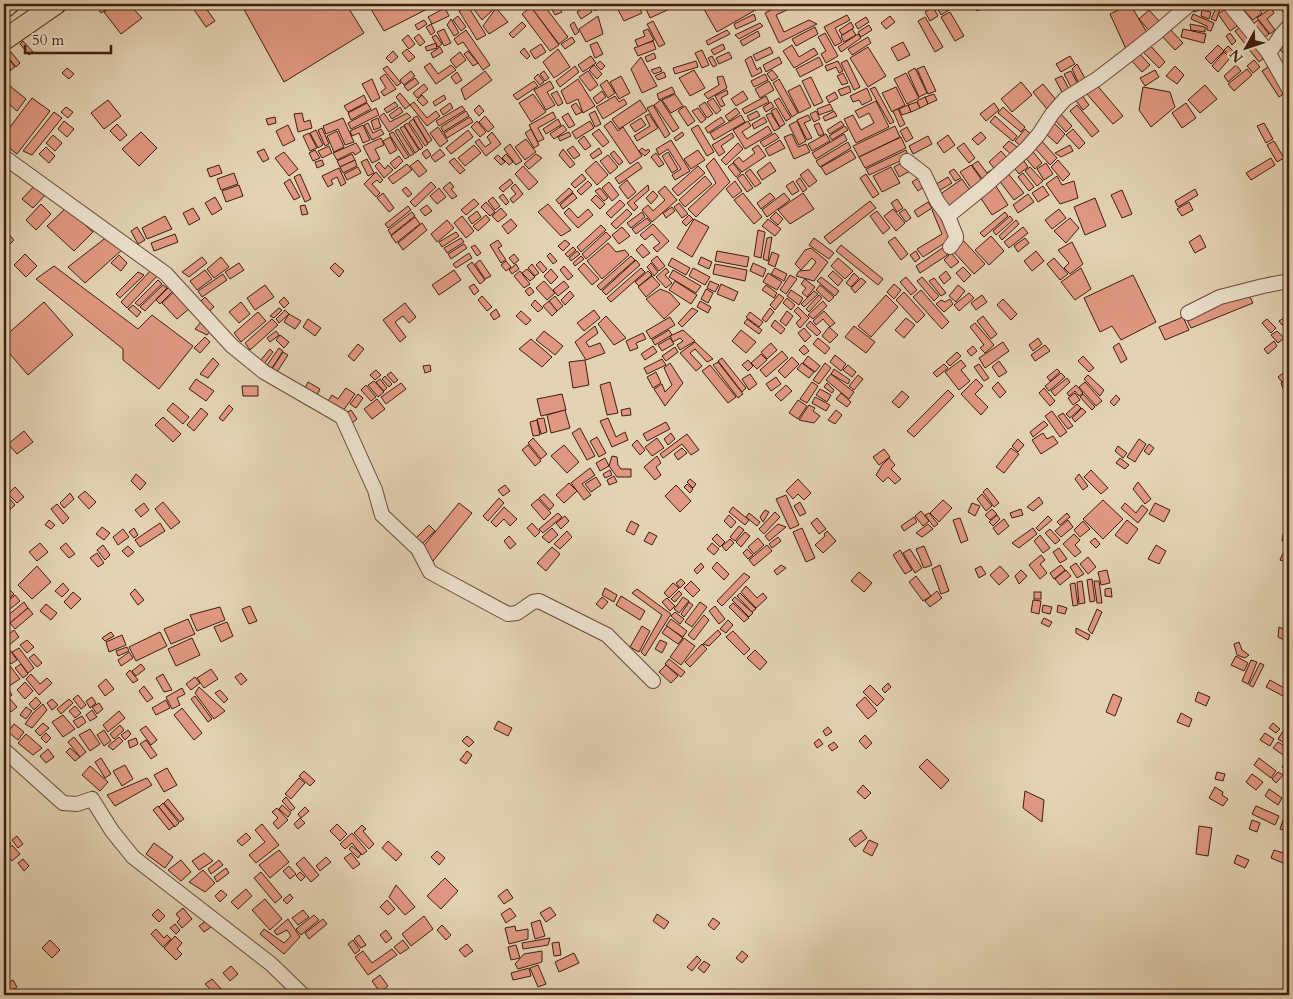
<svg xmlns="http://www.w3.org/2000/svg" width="1293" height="999" viewBox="0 0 1293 999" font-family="Cardo,serif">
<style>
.building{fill:#e19882;stroke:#3f1d0e}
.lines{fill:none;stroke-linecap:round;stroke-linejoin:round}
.minor-casing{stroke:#684a37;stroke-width:16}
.highway-casing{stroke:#3f1d0e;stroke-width:22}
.minor{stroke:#ede2ce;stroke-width:14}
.highway{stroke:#e4d3b3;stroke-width:20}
</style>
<rect width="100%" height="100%" fill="#e4d3b3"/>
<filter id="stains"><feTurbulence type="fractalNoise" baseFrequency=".004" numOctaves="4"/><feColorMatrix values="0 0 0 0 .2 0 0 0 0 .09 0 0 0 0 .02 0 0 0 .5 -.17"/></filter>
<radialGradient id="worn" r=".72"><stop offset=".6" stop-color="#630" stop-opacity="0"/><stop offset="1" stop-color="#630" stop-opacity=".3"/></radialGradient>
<g class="building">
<path d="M 102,4 L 114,4 L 101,13 L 97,7 Z"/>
<path d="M 115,4 L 129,4 L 142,18 L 121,34 L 104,12 Z"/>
<path d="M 190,4 L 203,4 L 215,21 L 206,27 Z"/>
<path d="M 241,4 L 346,4 L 364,33 L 284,82 Z"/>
<path d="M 368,4 L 437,4 L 384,31 Z"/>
<path d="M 470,4 L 497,4 L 498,5 L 482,20 Z"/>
<path d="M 535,4 L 543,4 L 568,37 L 559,44 L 531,7 Z"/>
<path d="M 549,4 L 557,4 L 562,12 L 555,15 Z"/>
<path d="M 592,4 L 603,4 L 604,5 L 595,11 L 591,5 Z"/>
<path d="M 615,4 L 636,4 L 642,13 L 624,21 Z"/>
<path d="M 657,4 L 672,4 L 674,7 L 650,18 L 646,9 Z"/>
<path d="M 699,4 L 766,4 L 717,32 L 701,4 Z"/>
<path d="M 783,4 L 800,4 L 776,15 L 784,32 L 809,20 L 817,24 L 779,43 L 765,13 Z"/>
<path d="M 939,4 L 945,4 L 949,10 L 941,15 L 936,6 Z"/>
<path d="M 974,4 L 991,4 L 977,11 Z"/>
<path d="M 1130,4 L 1149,36 L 1126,49 L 1110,14 Z"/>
<path d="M 1195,4 L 1214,4 L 1214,5 L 1194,12 L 1192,5 Z"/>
<path d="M 1249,4 L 1255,4 L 1262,13 L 1253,20 L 1243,9 Z"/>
<path d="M 1259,4 L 1272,4 L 1263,11 L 1258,5 Z"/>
<path d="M 1289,4 L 1289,18 L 1282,11 Z"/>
<path d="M 588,5 L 592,12 L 581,19 L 577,12 Z"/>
<path d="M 468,6 L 486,35 L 477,40 L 459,11 Z"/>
<path d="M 1217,6 L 1221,6 L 1216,21 L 1211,19 Z"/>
<path d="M 531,7 L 559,45 L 550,51 L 522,14 Z"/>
<path d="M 933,7 L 938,16 L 930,21 L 925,12 Z"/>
<path d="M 1229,7 L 1240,24 L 1230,31 L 1218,14 Z"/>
<path d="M 445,8 L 449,16 L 432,24 L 428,17 Z"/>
<path d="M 496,8 L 508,22 L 489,34 L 483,26 Z"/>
<path d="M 1271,8 L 1274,13 L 1267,19 L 1275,30 L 1270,34 L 1257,18 Z"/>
<path d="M 1149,10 L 1159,21 L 1152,34 L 1139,19 Z"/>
<path d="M 1202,10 L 1211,12 L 1209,19 L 1201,16 Z"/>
<path d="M 950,12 L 964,36 L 955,41 L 941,17 Z"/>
<path d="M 754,14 L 756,20 L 736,29 L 734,24 Z"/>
<path d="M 1193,14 L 1214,23 L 1211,31 L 1207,30 L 1207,26 L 1191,19 Z"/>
<path d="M 847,15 L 850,20 L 835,28 L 842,42 L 835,46 L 824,27 Z"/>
<path d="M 458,16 L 466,27 L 461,31 L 453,20 Z"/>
<path d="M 598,16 L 603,34 L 586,42 L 579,29 Z"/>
<path d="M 890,16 L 895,22 L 886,29 L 881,23 Z"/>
<path d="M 866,17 L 869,22 L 858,29 L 855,24 Z"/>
<path d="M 925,17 L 943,47 L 935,52 L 918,21 Z"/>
<path d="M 451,19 L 459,33 L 454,36 L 447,25 Z"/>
<path d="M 424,20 L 427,24 L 418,30 L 415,25 Z"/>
<path d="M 1258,20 L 1269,34 L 1265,37 L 1254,23 Z"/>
<path d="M 653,21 L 665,44 L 659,47 L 647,24 Z"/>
<path d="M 522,22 L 526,26 L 513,38 L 509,34 Z"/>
<path d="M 574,22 L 579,32 L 575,35 L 570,25 Z"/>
<path d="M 851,22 L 854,28 L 842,35 L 839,30 Z"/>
<path d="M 760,23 L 763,26 L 739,39 L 735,35 Z"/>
<path d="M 431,24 L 435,32 L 431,35 L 426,27 Z"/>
<path d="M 1190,24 L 1205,27 L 1205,32 L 1191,30 Z"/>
<path d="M 1244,24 L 1254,37 L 1245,44 L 1235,31 Z"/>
<path d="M 869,25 L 872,30 L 861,37 L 858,32 Z"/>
<path d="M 815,27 L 818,34 L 796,46 L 792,39 Z"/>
<path d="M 1168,27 L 1183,43 L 1175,50 L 1160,34 Z"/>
<path d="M 444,29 L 451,43 L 444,46 L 437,32 Z"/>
<path d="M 648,29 L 654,40 L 638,47 L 635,40 L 645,36 L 643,31 Z"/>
<path d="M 852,29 L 856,35 L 844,42 L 841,36 Z"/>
<path d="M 1183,29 L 1206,34 L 1204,43 L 1181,37 Z"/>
<path d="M 466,30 L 490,65 L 483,70 L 463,42 L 458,45 L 454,39 Z"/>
<path d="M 727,30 L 730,34 L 708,45 L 706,41 Z"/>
<path d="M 758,31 L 760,36 L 743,46 L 740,41 Z"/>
<path d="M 1289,32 L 1289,45 L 1284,53 L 1277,48 Z"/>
<path d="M 825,33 L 838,56 L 826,63 L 821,54 L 826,51 L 818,37 Z"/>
<path d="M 1230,33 L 1236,41 L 1232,45 L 1226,36 Z"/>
<path d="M 419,34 L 425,42 L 420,46 L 414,38 Z"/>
<path d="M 858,34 L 861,38 L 841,52 L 838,47 Z"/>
<path d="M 408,35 L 415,44 L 409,49 L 402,40 Z"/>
<path d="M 436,35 L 442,44 L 438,47 L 432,37 Z"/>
<path d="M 572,37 L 575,42 L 565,49 L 561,44 Z"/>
<path d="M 868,37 L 871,43 L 852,55 L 848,49 Z"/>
<path d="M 23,41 L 33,52 L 29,55 L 20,44 Z"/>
<path d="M 653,41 L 656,49 L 638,56 L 634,48 Z"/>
<path d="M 597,42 L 603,54 L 595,58 L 590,45 Z"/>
<path d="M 903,42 L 910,55 L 898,61 L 891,48 Z"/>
<path d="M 436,43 L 437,48 L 427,51 L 425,47 Z"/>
<path d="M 1254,43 L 1265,57 L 1259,62 L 1248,48 Z"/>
<path d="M 541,44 L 546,52 L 535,59 L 530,51 Z"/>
<path d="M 723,44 L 725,49 L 714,55 L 711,50 Z"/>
<path d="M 1149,44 L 1165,62 L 1159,68 L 1142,51 Z"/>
<path d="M 792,45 L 799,57 L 814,48 L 818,54 L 794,68 L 783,51 Z"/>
<path d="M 1218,45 L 1224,51 L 1211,64 L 1205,58 Z"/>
<path d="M 1228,46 L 1239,57 L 1234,61 L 1224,50 Z"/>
<path d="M 440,47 L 443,52 L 433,58 L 431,53 Z"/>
<path d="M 770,47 L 773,53 L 756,61 L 753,55 Z"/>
<path d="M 868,47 L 886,76 L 868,87 L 850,58 Z"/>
<path d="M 524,48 L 530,56 L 527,59 L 520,52 Z"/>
<path d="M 407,49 L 415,57 L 409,62 L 402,53 Z"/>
<path d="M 558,49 L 570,67 L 554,78 L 543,62 Z"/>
<path d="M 702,50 L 709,65 L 702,68 L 695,53 Z"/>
<path d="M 393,51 L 398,57 L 391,63 L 386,58 Z"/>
<path d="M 468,51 L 478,63 L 473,66 L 464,54 Z"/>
<path d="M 1137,51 L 1150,65 L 1142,72 L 1129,58 Z"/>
<path d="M 11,52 L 20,63 L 16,67 L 7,56 Z"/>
<path d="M 460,52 L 466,60 L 456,68 L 450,60 Z"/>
<path d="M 729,52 L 732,58 L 719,64 L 716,58 Z"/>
<path d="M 1224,52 L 1230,58 L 1218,72 L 1212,66 Z"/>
<path d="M 654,53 L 656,58 L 647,62 L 645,57 Z"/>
<path d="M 6,56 L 15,67 L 11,70 L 4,61 L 4,58 Z"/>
<path d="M 591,56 L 596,63 L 583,72 L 578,65 Z"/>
<path d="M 712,56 L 717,65 L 713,67 L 708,58 Z"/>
<path d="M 751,56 L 757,70 L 760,67 L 762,72 L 752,77 L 745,60 Z"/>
<path d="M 1070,56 L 1075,64 L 1061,72 L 1056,64 Z"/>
<path d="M 641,57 L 657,86 L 642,93 L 631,69 Z"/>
<path d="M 779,57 L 782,63 L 766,72 L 763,65 Z"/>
<path d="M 819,57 L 823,65 L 800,77 L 796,69 Z"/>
<path d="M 847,60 L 860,87 L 854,90 L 841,63 Z"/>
<path d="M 1254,60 L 1260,67 L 1253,73 L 1247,66 Z"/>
<path d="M 600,61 L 605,66 L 601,70 L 596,65 Z"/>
<path d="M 696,61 L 698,67 L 675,74 L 673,68 Z"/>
<path d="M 838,61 L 843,71 L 839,73 L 836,67 L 827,71 L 825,66 Z"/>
<path d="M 4,62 L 11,70 L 7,74 L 4,70 Z"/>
<path d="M 430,63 L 438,74 L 451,65 L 456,70 L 436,84 L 424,67 Z"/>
<path d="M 1077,64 L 1087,82 L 1080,86 L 1072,69 Z"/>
<path d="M 594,65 L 602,74 L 597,79 L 589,70 Z"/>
<path d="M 1236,65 L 1241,71 L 1228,82 L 1224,76 Z"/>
<path d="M 1271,65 L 1288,91 L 1279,97 L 1262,71 Z"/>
<path d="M 387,66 L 401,83 L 397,86 L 383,69 Z"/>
<path d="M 575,66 L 579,72 L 560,87 L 556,81 Z"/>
<path d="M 924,66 L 936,91 L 928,94 L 917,69 Z"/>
<path d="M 1175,66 L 1184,75 L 1177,84 L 1166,76 Z"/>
<path d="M 660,67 L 662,71 L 654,74 L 651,70 Z"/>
<path d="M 67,68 L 74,74 L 69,79 L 62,73 Z"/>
<path d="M 915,68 L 927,93 L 919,97 L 908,72 Z"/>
<path d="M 1247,69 L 1252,75 L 1234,91 L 1228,84 Z"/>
<path d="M 694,70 L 705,88 L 690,96 L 679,78 Z"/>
<path d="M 772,70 L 778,77 L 772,81 L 767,74 Z"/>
<path d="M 1155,70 L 1159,77 L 1145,86 L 1140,78 Z"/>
<path d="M 411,71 L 415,76 L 404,85 L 400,80 Z"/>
<path d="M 485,71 L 492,80 L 465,100 L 461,89 Z"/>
<path d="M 544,71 L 549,78 L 545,81 L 540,74 Z"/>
<path d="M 588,71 L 598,85 L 590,91 L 579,77 Z"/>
<path d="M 1071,71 L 1079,86 L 1072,89 L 1064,74 Z"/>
<path d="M 457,72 L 462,80 L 456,84 L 451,77 Z"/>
<path d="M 664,72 L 666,77 L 658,80 L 655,76 Z"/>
<path d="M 843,73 L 848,83 L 842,85 L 837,76 Z"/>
<path d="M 906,73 L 919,98 L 907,104 L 894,79 Z"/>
<path d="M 385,74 L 396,89 L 384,96 L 381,92 L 386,88 L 380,78 Z"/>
<path d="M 538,74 L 544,82 L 540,85 L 534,78 Z"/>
<path d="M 765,74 L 768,80 L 754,87 L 751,81 Z"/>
<path d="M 621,76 L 630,93 L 619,99 L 610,82 Z"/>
<path d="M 723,76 L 727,88 L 708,99 L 704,94 L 719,85 L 717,77 Z"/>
<path d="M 1062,76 L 1070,91 L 1063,94 L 1055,79 Z"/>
<path d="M 811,77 L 823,102 L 814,106 L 802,81 Z"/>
<path d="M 415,78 L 419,83 L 408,91 L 404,86 Z"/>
<path d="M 372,79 L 380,98 L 372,102 L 362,84 Z"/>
<path d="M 578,79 L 595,106 L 583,113 L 578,99 L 567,104 L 561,91 Z"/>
<path d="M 779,79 L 798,113 L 792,117 L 773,83 Z"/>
<path d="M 607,80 L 615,93 L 608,98 L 600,85 Z"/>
<path d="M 534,81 L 538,86 L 517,100 L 513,95 Z"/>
<path d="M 550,81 L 554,88 L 547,92 L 555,105 L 546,110 L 534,90 Z"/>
<path d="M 769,81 L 774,90 L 760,98 L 755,89 Z"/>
<path d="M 1021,82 L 1032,95 L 1012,112 L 1001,99 Z"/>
<path d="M 424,84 L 428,89 L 417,98 L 413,93 Z"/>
<path d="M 1043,84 L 1057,101 L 1047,109 L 1033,92 Z"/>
<path d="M 1096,84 L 1123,116 L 1113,124 L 1086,93 Z"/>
<path d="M 800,85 L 811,107 L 799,113 L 788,91 Z"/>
<path d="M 1205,85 L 1217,99 L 1200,113 L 1188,100 Z"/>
<path d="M 10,86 L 26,99 L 17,111 L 4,100 L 4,94 Z"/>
<path d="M 849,86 L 851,92 L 841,96 L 838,90 Z"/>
<path d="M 672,87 L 675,93 L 659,100 L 657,94 Z"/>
<path d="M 875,87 L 894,122 L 890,124 L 870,89 Z"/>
<path d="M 896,87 L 905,105 L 892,112 L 882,93 Z"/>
<path d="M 1143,87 L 1170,92 L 1175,107 L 1151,127 L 1139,110 Z"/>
<path d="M 867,88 L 872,100 L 862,105 L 859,100 L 853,102 L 850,96 Z"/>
<path d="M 727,90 L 728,94 L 721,98 L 725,105 L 721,107 L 715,96 Z"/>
<path d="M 557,91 L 563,103 L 558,106 L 551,94 Z"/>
<path d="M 602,91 L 606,97 L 597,104 L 593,98 Z"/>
<path d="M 743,91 L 748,99 L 736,106 L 731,99 Z"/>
<path d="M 835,92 L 838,98 L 829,103 L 826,97 Z"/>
<path d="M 400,93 L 410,105 L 405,109 L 396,97 Z"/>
<path d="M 1080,93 L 1089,105 L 1083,110 L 1074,98 Z"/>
<path d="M 533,94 L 546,112 L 531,122 L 519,103 Z"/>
<path d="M 675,94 L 683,106 L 671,113 L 662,100 Z"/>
<path d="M 934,94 L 937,100 L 928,104 L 925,97 Z"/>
<path d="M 364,95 L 367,102 L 348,112 L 344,106 Z"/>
<path d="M 422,95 L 428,102 L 423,106 L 417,100 Z"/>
<path d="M 444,95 L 446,99 L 435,106 L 433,102 Z"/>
<path d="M 615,96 L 619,102 L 624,99 L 627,104 L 603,119 L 596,107 Z"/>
<path d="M 766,96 L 769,102 L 745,114 L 742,109 Z"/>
<path d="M 925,97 L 928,104 L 920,108 L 917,101 Z"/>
<path d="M 32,98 L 50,111 L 17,154 L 4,144 L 4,135 Z"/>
<path d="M 713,98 L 721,110 L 716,114 L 707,102 Z"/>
<path d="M 779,98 L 791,118 L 786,121 L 774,101 Z"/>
<path d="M 108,100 L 121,116 L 104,129 L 91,113 Z"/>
<path d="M 640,100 L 647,111 L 619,129 L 612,119 Z"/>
<path d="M 661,100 L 679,128 L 673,132 L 654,105 Z"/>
<path d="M 876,101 L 889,127 L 856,143 L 844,119 L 853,115 L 861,130 L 874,123 L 869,113 L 859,118 L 855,111 Z"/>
<path d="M 395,102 L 398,106 L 387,113 L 384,109 Z"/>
<path d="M 414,102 L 427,118 L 436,111 L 440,116 L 427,126 L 410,105 Z"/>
<path d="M 705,102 L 713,114 L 707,118 L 699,106 Z"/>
<path d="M 771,102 L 774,107 L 766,112 L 763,107 Z"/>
<path d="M 917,102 L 920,108 L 911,112 L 908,105 Z"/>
<path d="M 367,103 L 371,109 L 351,120 L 348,113 Z"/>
<path d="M 450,103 L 453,108 L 443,115 L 440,110 Z"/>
<path d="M 576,103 L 582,112 L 576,115 L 571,106 Z"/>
<path d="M 994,103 L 999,110 L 986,121 L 980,114 Z"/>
<path d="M 1186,103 L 1196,118 L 1182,128 L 1172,113 Z"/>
<path d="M 830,104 L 833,110 L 819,115 L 817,109 Z"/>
<path d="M 479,105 L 484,111 L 479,116 L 474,110 Z"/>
<path d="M 653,105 L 670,134 L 665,138 L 647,108 Z"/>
<path d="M 908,105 L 911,112 L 902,115 L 899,109 Z"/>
<path d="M 1077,105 L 1099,131 L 1092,137 L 1070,111 Z"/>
<path d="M 462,106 L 465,110 L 439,126 L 436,121 Z"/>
<path d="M 685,106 L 695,121 L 688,126 L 678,111 Z"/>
<path d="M 66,107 L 73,112 L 68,118 L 61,112 Z"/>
<path d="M 400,107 L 403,112 L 392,119 L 389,115 Z"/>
<path d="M 1003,107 L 1025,127 L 1021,132 L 998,113 Z"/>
<path d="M 376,108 L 379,115 L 351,129 L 348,123 Z"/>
<path d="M 698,108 L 706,119 L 701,123 L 692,111 Z"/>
<path d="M 736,108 L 740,113 L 729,121 L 725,116 Z"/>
<path d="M 776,108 L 785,124 L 780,127 L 771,111 Z"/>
<path d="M 898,109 L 905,124 L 900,127 L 893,111 Z"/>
<path d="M 466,111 L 469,116 L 443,132 L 441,127 Z"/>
<path d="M 595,111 L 601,124 L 595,127 L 589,114 Z"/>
<path d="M 757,111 L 760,116 L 750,121 L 747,116 Z"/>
<path d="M 816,111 L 820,119 L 814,122 L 810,114 Z"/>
<path d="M 834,111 L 837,116 L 825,121 L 823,117 Z"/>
<path d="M 54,112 L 62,118 L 32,155 L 23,151 Z"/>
<path d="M 553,112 L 556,118 L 538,128 L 544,139 L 538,142 L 529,125 Z"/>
<path d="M 1059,112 L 1072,126 L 1066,132 L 1053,118 Z"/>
<path d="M 302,113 L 304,122 L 310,120 L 312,128 L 298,132 L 294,114 Z"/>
<path d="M 384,113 L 390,122 L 407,113 L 411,117 L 389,132 L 379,117 Z"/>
<path d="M 568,113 L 575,125 L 569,128 L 562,117 Z"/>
<path d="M 771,113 L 780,128 L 774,131 L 766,115 Z"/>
<path d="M 649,114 L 658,128 L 637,141 L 634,136 L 650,126 L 645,116 Z"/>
<path d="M 741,115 L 745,122 L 714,140 L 710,133 Z"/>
<path d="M 808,115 L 811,120 L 804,123 L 812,138 L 807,140 L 797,120 Z"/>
<path d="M 417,116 L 432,140 L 428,143 L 413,118 Z"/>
<path d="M 485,116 L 494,127 L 488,132 L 479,122 Z"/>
<path d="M 995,116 L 1017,136 L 1013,141 L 990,122 Z"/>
<path d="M 275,117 L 276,123 L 268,125 L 266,119 Z"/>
<path d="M 470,117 L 473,122 L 447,138 L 444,133 Z"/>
<path d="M 721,117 L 725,122 L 708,133 L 705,128 Z"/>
<path d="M 764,117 L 767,122 L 754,129 L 752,124 Z"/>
<path d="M 343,118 L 354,142 L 345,145 L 338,129 L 326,134 L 323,126 Z"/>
<path d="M 378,118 L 381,127 L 374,130 L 371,121 Z"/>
<path d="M 641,118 L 646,125 L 635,132 L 630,125 Z"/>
<path d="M 413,119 L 428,144 L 425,146 L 409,122 Z"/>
<path d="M 558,119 L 561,125 L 546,134 L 543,129 Z"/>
<path d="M 64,121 L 74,129 L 67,137 L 58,129 Z"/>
<path d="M 477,121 L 486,132 L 480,137 L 471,127 Z"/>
<path d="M 590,121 L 594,128 L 576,139 L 572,132 Z"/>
<path d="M 611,121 L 618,131 L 623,127 L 642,156 L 630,164 L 604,126 Z"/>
<path d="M 748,121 L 751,126 L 742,132 L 747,139 L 768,126 L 772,133 L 745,149 L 733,130 Z"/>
<path d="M 797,121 L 806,141 L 799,145 L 789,125 Z"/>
<path d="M 841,121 L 844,125 L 830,134 L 827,130 Z"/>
<path d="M 1053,122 L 1065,134 L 1057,144 L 1044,132 Z"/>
<path d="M 368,123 L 373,133 L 381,129 L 384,134 L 372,140 L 364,125 Z"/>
<path d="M 408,123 L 423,147 L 420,150 L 404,125 Z"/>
<path d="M 819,123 L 824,134 L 819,136 L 814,125 Z"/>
<path d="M 1264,123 L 1273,139 L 1266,143 L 1257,126 Z"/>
<path d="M 117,124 L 127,135 L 120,141 L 110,131 Z"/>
<path d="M 288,125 L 295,140 L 283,146 L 276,131 Z"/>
<path d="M 363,125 L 370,140 L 363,143 L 359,133 L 352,136 L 350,131 Z"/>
<path d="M 563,125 L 567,130 L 554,139 L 550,134 Z"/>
<path d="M 698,125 L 714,152 L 707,156 L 691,129 Z"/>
<path d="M 404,126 L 419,150 L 415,153 L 400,128 Z"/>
<path d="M 845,126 L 848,130 L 832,140 L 829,136 Z"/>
<path d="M 895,126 L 900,137 L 859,157 L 853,146 Z"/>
<path d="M 438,127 L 448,141 L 440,147 L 430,133 Z"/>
<path d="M 907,127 L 913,138 L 906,142 L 900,131 Z"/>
<path d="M 322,128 L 329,144 L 325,146 L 318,130 Z"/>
<path d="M 398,129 L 414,154 L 410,156 L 395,131 Z"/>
<path d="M 531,129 L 539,145 L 534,148 L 525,133 Z"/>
<path d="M 599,129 L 609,142 L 603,147 L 592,134 Z"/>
<path d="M 1025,129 L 1034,137 L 1024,149 L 1015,141 Z"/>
<path d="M 1073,129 L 1085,143 L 1079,149 L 1066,135 Z"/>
<path d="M 316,130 L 323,145 L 318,148 L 310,133 Z"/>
<path d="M 468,130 L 473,137 L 451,154 L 446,148 Z"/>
<path d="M 337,131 L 344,147 L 334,152 L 327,136 Z"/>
<path d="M 141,132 L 157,148 L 139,166 L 122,149 Z"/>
<path d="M 393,132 L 409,157 L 405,159 L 389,134 Z"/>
<path d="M 492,132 L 501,144 L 486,156 L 475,142 L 479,139 L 485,147 L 491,143 L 487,137 Z"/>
<path d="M 569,132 L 571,136 L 560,141 L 558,137 Z"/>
<path d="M 682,132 L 684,135 L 676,141 L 674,138 Z"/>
<path d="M 981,132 L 986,138 L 978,145 L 972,139 Z"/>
<path d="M 309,133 L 317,148 L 310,151 L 303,136 Z"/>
<path d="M 732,133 L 734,137 L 721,146 L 725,152 L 719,156 L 712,145 Z"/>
<path d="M 775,133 L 779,138 L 764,147 L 760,142 Z"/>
<path d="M 792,134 L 798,147 L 806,144 L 810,152 L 794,159 L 784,137 Z"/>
<path d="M 826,134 L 830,141 L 812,151 L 808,144 Z"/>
<path d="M 844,134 L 847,140 L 816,159 L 812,153 Z"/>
<path d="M 53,135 L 62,143 L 55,151 L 46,143 Z"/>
<path d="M 948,135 L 955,145 L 944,153 L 937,143 Z"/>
<path d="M 584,136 L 591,146 L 585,150 L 578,141 Z"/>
<path d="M 928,136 L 932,144 L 913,154 L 909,146 Z"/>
<path d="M 390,137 L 397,150 L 390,154 L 383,141 Z"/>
<path d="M 901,137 L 906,148 L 865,168 L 859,157 Z"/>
<path d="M 381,138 L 384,145 L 375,149 L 380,159 L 372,163 L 363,146 Z"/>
<path d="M 1039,138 L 1057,158 L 1050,165 L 1032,145 Z"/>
<path d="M 526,139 L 536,152 L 525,160 L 515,147 Z"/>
<path d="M 671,140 L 690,171 L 675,180 L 672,175 L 681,169 L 668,149 L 659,155 L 656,149 Z"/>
<path d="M 780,140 L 785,148 L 769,156 L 765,149 Z"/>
<path d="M 1009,141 L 1021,150 L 1015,158 L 1003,147 Z"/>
<path d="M 1274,141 L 1284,158 L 1277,162 L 1267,145 Z"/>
<path d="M 848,142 L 851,148 L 820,167 L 816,161 Z"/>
<path d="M 356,143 L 361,151 L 355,155 L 353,152 L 337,160 L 333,153 Z"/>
<path d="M 738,143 L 743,149 L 726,165 L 721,160 Z"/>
<path d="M 964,143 L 975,158 L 969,163 L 957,148 Z"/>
<path d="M 510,144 L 522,161 L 516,165 L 504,149 Z"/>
<path d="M 474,145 L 481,153 L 465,166 L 458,158 Z"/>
<path d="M 758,145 L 766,156 L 742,172 L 733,162 L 739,157 L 743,162 L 755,153 L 752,149 Z"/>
<path d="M 1070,145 L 1073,151 L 1061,157 L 1055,153 Z"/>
<path d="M 329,146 L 332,153 L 322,158 L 318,151 Z"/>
<path d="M 573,146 L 580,155 L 574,159 L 567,150 Z"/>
<path d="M 46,147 L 55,156 L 49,163 L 39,154 Z"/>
<path d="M 599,148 L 602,153 L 593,159 L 590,155 Z"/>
<path d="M 642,148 L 646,151 L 648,149 L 650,151 L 645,156 L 639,151 Z"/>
<path d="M 264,149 L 269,159 L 263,162 L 257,152 Z"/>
<path d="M 427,149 L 431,155 L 426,159 L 422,153 Z"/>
<path d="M 440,149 L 445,155 L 435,162 L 431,157 Z"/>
<path d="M 563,149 L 575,164 L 570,168 L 559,155 Z"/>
<path d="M 1031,149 L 1042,163 L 1035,169 L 1023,155 Z"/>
<path d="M 315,150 L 320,158 L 313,161 L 309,153 Z"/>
<path d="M 698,150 L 705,160 L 691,169 L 684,159 Z"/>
<path d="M 851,150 L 856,158 L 826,175 L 821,167 Z"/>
<path d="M 906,150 L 909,157 L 869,175 L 866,169 Z"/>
<path d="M 614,151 L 623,162 L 619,165 L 610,154 Z"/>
<path d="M 1001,151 L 1010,161 L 997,172 L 989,162 Z"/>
<path d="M 284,152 L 298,169 L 289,176 L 275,158 Z"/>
<path d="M 668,152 L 678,169 L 672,173 L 662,156 Z"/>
<path d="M 656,153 L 664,164 L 659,167 L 651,157 Z"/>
<path d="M 352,154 L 355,160 L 340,167 L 337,161 Z"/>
<path d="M 506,154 L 513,162 L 509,165 L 502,158 Z"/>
<path d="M 536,154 L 542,158 L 529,169 L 524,164 Z"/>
<path d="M 498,155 L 505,162 L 501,165 L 494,158 Z"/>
<path d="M 608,155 L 618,167 L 610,174 L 600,161 Z"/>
<path d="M 399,156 L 403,161 L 395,169 L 390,163 Z"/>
<path d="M 454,158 L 465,170 L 460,174 L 449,162 Z"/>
<path d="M 714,158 L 730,182 L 696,217 L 688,209 L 716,183 L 706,166 Z"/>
<path d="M 1022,158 L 1028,167 L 1019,174 L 1012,165 Z"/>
<path d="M 1271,158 L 1275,165 L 1251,180 L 1246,173 Z"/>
<path d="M 367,159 L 374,173 L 368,176 L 361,162 Z"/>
<path d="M 322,160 L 324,165 L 317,168 L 315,162 Z"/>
<path d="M 355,160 L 357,166 L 343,173 L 340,167 Z"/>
<path d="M 418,160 L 427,171 L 419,177 L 410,166 Z"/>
<path d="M 1058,160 L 1070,174 L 1063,181 L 1051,167 Z"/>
<path d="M 596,161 L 608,175 L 597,185 L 585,171 Z"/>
<path d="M 905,161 L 910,171 L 899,177 L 894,167 Z"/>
<path d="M 978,161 L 987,173 L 991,170 L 995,176 L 985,183 L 972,165 Z"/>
<path d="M 379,162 L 385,169 L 388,165 L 393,170 L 384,178 L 375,166 Z"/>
<path d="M 638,162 L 642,168 L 619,184 L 615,178 Z"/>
<path d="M 770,162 L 776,171 L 762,180 L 757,172 Z"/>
<path d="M 733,163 L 741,173 L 736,177 L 728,167 Z"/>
<path d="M 1046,163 L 1053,174 L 1044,180 L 1037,169 Z"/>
<path d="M 407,164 L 412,170 L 393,184 L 388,178 Z"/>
<path d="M 219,165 L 222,173 L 210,177 L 207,169 Z"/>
<path d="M 971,165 L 984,183 L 973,191 L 960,172 Z"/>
<path d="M 523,166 L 538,182 L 529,190 L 515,174 Z"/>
<path d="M 698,166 L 705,173 L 678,196 L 672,189 Z"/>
<path d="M 358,167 L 361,173 L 347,180 L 344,174 Z"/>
<path d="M 891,167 L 900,183 L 882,192 L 873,176 Z"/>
<path d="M 1030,167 L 1043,181 L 1037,186 L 1025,171 Z"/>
<path d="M 339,168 L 346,183 L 341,186 L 337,177 L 331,180 L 333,184 L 328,187 L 322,176 Z"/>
<path d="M 750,169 L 761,183 L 755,187 L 745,173 Z"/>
<path d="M 808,169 L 817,181 L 809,187 L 800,175 Z"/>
<path d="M 954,169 L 961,178 L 955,181 L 949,172 Z"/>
<path d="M 1006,171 L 1024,193 L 1014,200 L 998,179 Z"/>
<path d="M 376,172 L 383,180 L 380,183 L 377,180 L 372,184 L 380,193 L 376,197 L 364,184 Z"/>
<path d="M 234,173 L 238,184 L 221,190 L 217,179 Z"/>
<path d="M 1023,173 L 1034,187 L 1029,191 L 1018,177 Z"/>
<path d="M 300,174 L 311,199 L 305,202 L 294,177 Z"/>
<path d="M 582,174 L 586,179 L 575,188 L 571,184 Z"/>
<path d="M 743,174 L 753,188 L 747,192 L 737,178 Z"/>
<path d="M 866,174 L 879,194 L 873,198 L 860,178 Z"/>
<path d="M 923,175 L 928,184 L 918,191 L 912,182 Z"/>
<path d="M 705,176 L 712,184 L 685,207 L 679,200 Z"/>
<path d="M 1057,176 L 1062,185 L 1074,181 L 1078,198 L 1060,204 L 1046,184 Z"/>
<path d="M 948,177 L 952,183 L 937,192 L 933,186 Z"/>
<path d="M 800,178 L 807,189 L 803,192 L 796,181 Z"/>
<path d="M 290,179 L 300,197 L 294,200 L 284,183 Z"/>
<path d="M 510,179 L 513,183 L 503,192 L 499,188 Z"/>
<path d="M 962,179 L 971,192 L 945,210 L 936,197 Z"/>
<path d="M 627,180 L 636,192 L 628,199 L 619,187 Z"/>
<path d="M 588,181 L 592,185 L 581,195 L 577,191 Z"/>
<path d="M 735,181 L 742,191 L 733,198 L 726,189 Z"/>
<path d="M 793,181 L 799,191 L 792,195 L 786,186 Z"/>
<path d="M 431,182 L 436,187 L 415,207 L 410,202 Z"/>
<path d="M 450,182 L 454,187 L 451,189 L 457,196 L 452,199 L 443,188 Z"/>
<path d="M 609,182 L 619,195 L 612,201 L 602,188 Z"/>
<path d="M 37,183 L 48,192 L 33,208 L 22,199 Z"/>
<path d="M 994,183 L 1008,205 L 992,215 L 978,194 Z"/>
<path d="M 515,184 L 523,194 L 513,203 L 510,199 L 516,194 L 511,188 Z"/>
<path d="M 239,185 L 243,196 L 226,202 L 222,191 Z"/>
<path d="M 648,185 L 649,190 L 634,203 L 638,207 L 634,211 L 627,203 Z"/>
<path d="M 665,186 L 677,200 L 652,222 L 642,210 L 648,205 L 653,211 L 665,200 L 658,192 Z"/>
<path d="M 1043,186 L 1049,195 L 1038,202 L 1032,193 Z"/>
<path d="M 406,187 L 412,194 L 408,197 L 402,190 Z"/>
<path d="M 439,188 L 446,197 L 437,204 L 430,196 Z"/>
<path d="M 569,188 L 573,192 L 559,204 L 556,200 Z"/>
<path d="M 600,188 L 608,198 L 604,201 L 595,191 Z"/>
<path d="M 1195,189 L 1198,195 L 1178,207 L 1175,201 Z"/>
<path d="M 1122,190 L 1132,214 L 1122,218 L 1111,195 Z"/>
<path d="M 653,191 L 658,196 L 651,204 L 646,198 Z"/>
<path d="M 383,193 L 394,208 L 389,212 L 377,198 Z"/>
<path d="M 573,193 L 577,198 L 563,209 L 560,205 Z"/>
<path d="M 743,193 L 762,217 L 754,224 L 734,200 Z"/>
<path d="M 770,193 L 775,198 L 761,209 L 757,203 Z"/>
<path d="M 784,193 L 790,200 L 767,217 L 762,210 Z"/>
<path d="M 803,193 L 814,209 L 790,224 L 778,210 Z"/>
<path d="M 503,194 L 509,202 L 506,205 L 499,197 Z"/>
<path d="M 1028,194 L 1034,202 L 1018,213 L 1013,205 Z"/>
<path d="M 596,195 L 605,204 L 600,209 L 591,200 Z"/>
<path d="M 215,197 L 222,209 L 212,215 L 205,203 Z"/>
<path d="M 493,197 L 500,206 L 495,210 L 488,201 Z"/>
<path d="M 1095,198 L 1106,226 L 1085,235 L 1074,207 Z"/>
<path d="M 474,199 L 479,204 L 466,215 L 461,210 Z"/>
<path d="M 897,199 L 903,208 L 897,212 L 891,203 Z"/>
<path d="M 620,200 L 625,205 L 611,218 L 606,213 Z"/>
<path d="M 870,201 L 876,208 L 830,244 L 824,237 Z"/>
<path d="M 486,202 L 495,212 L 490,216 L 481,207 Z"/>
<path d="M 928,202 L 932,208 L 918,217 L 914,211 Z"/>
<path d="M 1189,202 L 1193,210 L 1182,216 L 1177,209 Z"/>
<path d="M 679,203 L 688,214 L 682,218 L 674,207 Z"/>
<path d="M 41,204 L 51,214 L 36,230 L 26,220 Z"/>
<path d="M 548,204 L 571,230 L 561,236 L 538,212 Z"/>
<path d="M 305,205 L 308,214 L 302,215 L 300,206 Z"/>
<path d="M 427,205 L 432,211 L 425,216 L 420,210 Z"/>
<path d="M 940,205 L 954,237 L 923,257 L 917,249 L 942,234 L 932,210 Z"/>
<path d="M 408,206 L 411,210 L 388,228 L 385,224 Z"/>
<path d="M 672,207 L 675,211 L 666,218 L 663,213 Z"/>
<path d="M 66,208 L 93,232 L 74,251 L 47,226 Z"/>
<path d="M 193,208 L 200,219 L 189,225 L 183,213 Z"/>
<path d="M 501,208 L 507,215 L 498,222 L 492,216 Z"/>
<path d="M 569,208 L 578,218 L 588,209 L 593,215 L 578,228 L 564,213 Z"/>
<path d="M 627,209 L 632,214 L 616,229 L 611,224 Z"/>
<path d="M 893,209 L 905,223 L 896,231 L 884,216 Z"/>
<path d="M 905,209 L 911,218 L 906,222 L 899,213 Z"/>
<path d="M 1059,209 L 1066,218 L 1052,229 L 1045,220 Z"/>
<path d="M 477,211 L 481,217 L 472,224 L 468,218 Z"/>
<path d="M 877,211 L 890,228 L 883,234 L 870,216 Z"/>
<path d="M 412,212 L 415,216 L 391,235 L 388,230 Z"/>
<path d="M 642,212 L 645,217 L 631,228 L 627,223 Z"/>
<path d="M 776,212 L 783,219 L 778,225 L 770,218 Z"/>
<path d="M 1005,212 L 1008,216 L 984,237 L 980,233 Z"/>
<path d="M 486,215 L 490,220 L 478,231 L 473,226 Z"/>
<path d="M 689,215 L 693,219 L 686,226 L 682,222 Z"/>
<path d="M 165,216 L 172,229 L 147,239 L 142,228 Z"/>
<path d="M 462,216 L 474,231 L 466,238 L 454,223 Z"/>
<path d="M 1010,216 L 1013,220 L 996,235 L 993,231 Z"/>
<path d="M 415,217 L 420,224 L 396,243 L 391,236 Z"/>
<path d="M 647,218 L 651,223 L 636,234 L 632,229 Z"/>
<path d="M 1070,218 L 1079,228 L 1066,243 L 1054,231 Z"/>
<path d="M 511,219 L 517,226 L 508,234 L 502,226 Z"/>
<path d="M 694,219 L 709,227 L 692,257 L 677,248 Z"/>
<path d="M 768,219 L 781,229 L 775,236 L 762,226 Z"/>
<path d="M 447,220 L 454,228 L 437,242 L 431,234 Z"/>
<path d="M 1016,220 L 1019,224 L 1002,240 L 999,236 Z"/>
<path d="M 422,223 L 427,230 L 403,250 L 398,243 Z"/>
<path d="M 653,224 L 669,241 L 657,252 L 653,248 L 660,243 L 652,234 L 645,240 L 640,235 Z"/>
<path d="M 601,225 L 606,230 L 581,252 L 577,247 Z"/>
<path d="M 137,227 L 145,240 L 138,244 L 131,231 Z"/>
<path d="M 622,227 L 630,236 L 619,244 L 612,235 Z"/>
<path d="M 1023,227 L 1028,233 L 1009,248 L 1004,242 Z"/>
<path d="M 4,229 L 14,240 L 4,250 Z"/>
<path d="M 758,230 L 765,232 L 761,258 L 754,256 Z"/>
<path d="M 456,232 L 459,236 L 442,247 L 439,242 Z"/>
<path d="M 606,232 L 611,237 L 586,259 L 582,254 Z"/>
<path d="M 112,233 L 123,249 L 85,283 L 68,267 Z"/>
<path d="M 175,234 L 178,242 L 154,251 L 151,243 Z"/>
<path d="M 1200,235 L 1206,247 L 1195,253 L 1189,242 Z"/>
<path d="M 991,236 L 1004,251 L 989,265 L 975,250 Z"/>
<path d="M 772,237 L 768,261 L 763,259 L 767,238 Z"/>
<path d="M 895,237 L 908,254 L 901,260 L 888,242 Z"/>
<path d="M 461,238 L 464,242 L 447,253 L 444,248 Z"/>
<path d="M 814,238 L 834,253 L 829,259 L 809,245 Z"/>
<path d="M 1025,238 L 1029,243 L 1018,252 L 1014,246 Z"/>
<path d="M 962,239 L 985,264 L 974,274 L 951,249 Z"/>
<path d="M 498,240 L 502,246 L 498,248 L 506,260 L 501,263 L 490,245 Z"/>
<path d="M 565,240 L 570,244 L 563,251 L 558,246 Z"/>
<path d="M 1072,242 L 1083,264 L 1070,274 L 1064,268 L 1069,263 L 1058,250 Z"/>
<path d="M 608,243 L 616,252 L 625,250 L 629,255 L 602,279 L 587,261 Z"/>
<path d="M 464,244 L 467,248 L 451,259 L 448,254 Z"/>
<path d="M 642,244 L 650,253 L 643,258 L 636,250 Z"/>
<path d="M 475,245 L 481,253 L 477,256 L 471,247 Z"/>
<path d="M 841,245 L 883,279 L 878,285 L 836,251 Z"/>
<path d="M 573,247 L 576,250 L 568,257 L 565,254 Z"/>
<path d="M 944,247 L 949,254 L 920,273 L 916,266 Z"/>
<path d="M 811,248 L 828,262 L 814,281 L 796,276 L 799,271 L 810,270 L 816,262 L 812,258 L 801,270 L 795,264 L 805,250 Z"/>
<path d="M 577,251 L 580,254 L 571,261 L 569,258 Z"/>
<path d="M 717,251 L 749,257 L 747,267 L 715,261 Z"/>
<path d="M 916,251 L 920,258 L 915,262 L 910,255 Z"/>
<path d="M 1036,251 L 1044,261 L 1032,271 L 1024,261 Z"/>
<path d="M 772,252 L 779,255 L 775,267 L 768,264 Z"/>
<path d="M 469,253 L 472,258 L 456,268 L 453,264 Z"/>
<path d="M 550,253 L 557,261 L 553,264 L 547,256 Z"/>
<path d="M 951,253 L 959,262 L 951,268 L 944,260 Z"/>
<path d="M 25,254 L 37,266 L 26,277 L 14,265 Z"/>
<path d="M 514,254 L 519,260 L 514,264 L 509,258 Z"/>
<path d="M 119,255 L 127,263 L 121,271 L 111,263 Z"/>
<path d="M 581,256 L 584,259 L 575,266 L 573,263 Z"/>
<path d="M 631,256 L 635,260 L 601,290 L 597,286 Z"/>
<path d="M 657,256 L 665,266 L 659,271 L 651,261 Z"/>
<path d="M 202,257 L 207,263 L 189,277 L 182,272 Z"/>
<path d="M 221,257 L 229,267 L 214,278 L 207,269 Z"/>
<path d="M 701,257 L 712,262 L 709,269 L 698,264 Z"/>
<path d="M 672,258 L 690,268 L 686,275 L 668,265 Z"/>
<path d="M 838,258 L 853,271 L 845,279 L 831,266 Z"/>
<path d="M 1054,258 L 1068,274 L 1060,280 L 1047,264 Z"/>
<path d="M 480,260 L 491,276 L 485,279 L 475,264 Z"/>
<path d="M 636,260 L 640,265 L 606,295 L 602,291 Z"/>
<path d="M 506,261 L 511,267 L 506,271 L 501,265 Z"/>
<path d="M 540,261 L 547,269 L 543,273 L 536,265 Z"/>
<path d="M 472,262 L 485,280 L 480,284 L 467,266 Z"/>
<path d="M 239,263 L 244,270 L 230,279 L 225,272 Z"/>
<path d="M 335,263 L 344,271 L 339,277 L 330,268 Z"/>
<path d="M 584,263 L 599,279 L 592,285 L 578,269 Z"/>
<path d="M 651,263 L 658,272 L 654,276 L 647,267 Z"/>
<path d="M 753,263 L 766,269 L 763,277 L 750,271 Z"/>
<path d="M 516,264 L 519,269 L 512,274 L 509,270 Z"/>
<path d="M 532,264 L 539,273 L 535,276 L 528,268 Z"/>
<path d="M 715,264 L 747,270 L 745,281 L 713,274 Z"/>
<path d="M 54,266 L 138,329 L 152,315 L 193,346 L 159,389 L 123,360 L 123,349 L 36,279 Z"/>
<path d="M 564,266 L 573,276 L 568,280 L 560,270 Z"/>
<path d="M 963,267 L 971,275 L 964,282 L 956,273 Z"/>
<path d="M 153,268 L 159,274 L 127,308 L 121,302 Z"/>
<path d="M 641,268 L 645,272 L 611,302 L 607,298 Z"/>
<path d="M 666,268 L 669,272 L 665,275 L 672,283 L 666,288 L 656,277 Z"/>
<path d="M 693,268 L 710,277 L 705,285 L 689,276 Z"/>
<path d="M 775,268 L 787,274 L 784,281 L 771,274 Z"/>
<path d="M 1081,268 L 1091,289 L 1075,300 L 1061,282 Z"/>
<path d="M 527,269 L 535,277 L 530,281 L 522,273 Z"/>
<path d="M 551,269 L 558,277 L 551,284 L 544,276 Z"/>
<path d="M 205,270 L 212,279 L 197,290 L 190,281 Z"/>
<path d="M 454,270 L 461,280 L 439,295 L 432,285 Z"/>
<path d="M 673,270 L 701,286 L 696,293 L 669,277 Z"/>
<path d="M 520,271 L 530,284 L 524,288 L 514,276 Z"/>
<path d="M 648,271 L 652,275 L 639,286 L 635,282 Z"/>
<path d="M 833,271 L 843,280 L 838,286 L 828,276 Z"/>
<path d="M 946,271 L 951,278 L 944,284 L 939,277 Z"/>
<path d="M 138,272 L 144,275 L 120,298 L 116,294 Z"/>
<path d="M 768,273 L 782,282 L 777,290 L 763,282 Z"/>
<path d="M 854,273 L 859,278 L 851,287 L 846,283 Z"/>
<path d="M 223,274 L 227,280 L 202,297 L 198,291 Z"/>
<path d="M 790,275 L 797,279 L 786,294 L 780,290 Z"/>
<path d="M 1133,275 L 1156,322 L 1121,340 L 1112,326 L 1100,332 L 1084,298 Z"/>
<path d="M 652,276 L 660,285 L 646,297 L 638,287 Z"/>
<path d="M 821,277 L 839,291 L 835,296 L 817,281 Z"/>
<path d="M 906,277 L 917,290 L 911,295 L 900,282 Z"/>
<path d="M 922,277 L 939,296 L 934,301 L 917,281 Z"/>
<path d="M 861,278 L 866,282 L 855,293 L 851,288 Z"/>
<path d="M 934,278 L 946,293 L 941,296 L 929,281 Z"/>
<path d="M 805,279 L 815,287 L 807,297 L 802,293 L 806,288 L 801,284 Z"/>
<path d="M 158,280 L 162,284 L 139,306 L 135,303 Z"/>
<path d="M 544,281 L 555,293 L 547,300 L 536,288 Z"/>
<path d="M 564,281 L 569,287 L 558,296 L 553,290 Z"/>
<path d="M 675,281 L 697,295 L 691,304 L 669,290 Z"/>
<path d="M 710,281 L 719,285 L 715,292 L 707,288 Z"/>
<path d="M 474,284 L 479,291 L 474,295 L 469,287 Z"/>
<path d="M 721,284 L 738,292 L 734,301 L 717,294 Z"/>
<path d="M 894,284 L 901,290 L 894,299 L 887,292 Z"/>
<path d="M 163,285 L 167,288 L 145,311 L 140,307 Z"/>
<path d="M 265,285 L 274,297 L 255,310 L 247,298 Z"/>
<path d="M 766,285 L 777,293 L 774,298 L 762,290 Z"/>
<path d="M 820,285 L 834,297 L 829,302 L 816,290 Z"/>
<path d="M 958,285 L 965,291 L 956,302 L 949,296 Z"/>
<path d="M 170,286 L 175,289 L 160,304 L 156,300 Z"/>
<path d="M 530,287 L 534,292 L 529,296 L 525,291 Z"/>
<path d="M 660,289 L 670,293 L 680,304 L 664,319 L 646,299 Z"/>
<path d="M 706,289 L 713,293 L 708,303 L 701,299 Z"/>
<path d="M 1289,289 L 1289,306 L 1284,291 Z"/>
<path d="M 791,290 L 803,298 L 799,305 L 787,296 Z"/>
<path d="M 921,290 L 949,322 L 942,329 L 913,297 Z"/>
<path d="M 175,291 L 191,307 L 177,319 L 162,303 Z"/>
<path d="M 570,291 L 574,296 L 565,305 L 561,300 Z"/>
<path d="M 814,291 L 818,294 L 804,307 L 801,304 Z"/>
<path d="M 904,292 L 925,315 L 917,323 L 896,300 Z"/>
<path d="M 969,293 L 974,298 L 959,311 L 954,305 Z"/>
<path d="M 1248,293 L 1253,303 L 1191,328 L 1186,318 Z"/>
<path d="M 779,294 L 784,298 L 775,310 L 770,305 Z"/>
<path d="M 819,295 L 822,298 L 809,312 L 806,309 Z"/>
<path d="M 886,295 L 898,307 L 871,337 L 858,326 Z"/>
<path d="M 982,295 L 987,302 L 976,310 L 971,303 Z"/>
<path d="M 482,296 L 492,307 L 487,311 L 478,300 Z"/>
<path d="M 555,296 L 563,306 L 557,311 L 549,301 Z"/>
<path d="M 205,297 L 214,307 L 208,312 L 200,302 Z"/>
<path d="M 284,297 L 289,303 L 284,308 L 279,302 Z"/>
<path d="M 787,298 L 795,305 L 791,310 L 783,303 Z"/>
<path d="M 950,299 L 953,304 L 944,312 L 936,304 L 941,300 L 945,302 Z"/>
<path d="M 1003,299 L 1017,314 L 1011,320 L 997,305 Z"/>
<path d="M 535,300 L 543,308 L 538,312 L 531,305 Z"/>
<path d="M 549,301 L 557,311 L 552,316 L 543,306 Z"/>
<path d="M 700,301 L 711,307 L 708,313 L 697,307 Z"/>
<path d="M 823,301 L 827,306 L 813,319 L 808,315 Z"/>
<path d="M 44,302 L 73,335 L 28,375 L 4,347 L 4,337 Z"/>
<path d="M 241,302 L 250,314 L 239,323 L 229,312 Z"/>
<path d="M 405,303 L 416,317 L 409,323 L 403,316 L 395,322 L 406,337 L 400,342 L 383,320 Z"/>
<path d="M 133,305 L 141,312 L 137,317 L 128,309 Z"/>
<path d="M 798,307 L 809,318 L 800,328 L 796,323 L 801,318 L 794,311 Z"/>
<path d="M 279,308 L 282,310 L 274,318 L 270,316 Z"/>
<path d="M 692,308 L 698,311 L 682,327 L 678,323 Z"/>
<path d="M 770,308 L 774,312 L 766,322 L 762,319 Z"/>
<path d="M 496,309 L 500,316 L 494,320 L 490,314 Z"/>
<path d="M 285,310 L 289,314 L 279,323 L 276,319 Z"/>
<path d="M 594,310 L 600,318 L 584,331 L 577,323 Z"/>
<path d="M 521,311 L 531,320 L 526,325 L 516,316 Z"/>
<path d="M 787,311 L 793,316 L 786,326 L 780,321 Z"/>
<path d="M 824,311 L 835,323 L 830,327 L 823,319 L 816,325 L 813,321 Z"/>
<path d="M 258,312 L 266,321 L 241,342 L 234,333 Z"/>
<path d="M 750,312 L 763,322 L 759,327 L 746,317 Z"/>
<path d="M 208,314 L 218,323 L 207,335 L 195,329 Z"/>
<path d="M 289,314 L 301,321 L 295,329 L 284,322 Z"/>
<path d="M 606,316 L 626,338 L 614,345 L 598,324 Z"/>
<path d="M 983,316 L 997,334 L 991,339 L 977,321 Z"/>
<path d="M 1287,316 L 1289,321 L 1282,325 L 1279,321 Z"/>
<path d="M 670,317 L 675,325 L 651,339 L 646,331 Z"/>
<path d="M 1183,317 L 1189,330 L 1165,340 L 1159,327 Z"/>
<path d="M 906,318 L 915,325 L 904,338 L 895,330 Z"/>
<path d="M 272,319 L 278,325 L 250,350 L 245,343 Z"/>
<path d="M 308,319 L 321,328 L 315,336 L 303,327 Z"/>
<path d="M 747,319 L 762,330 L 759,334 L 744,323 Z"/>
<path d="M 1267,319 L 1276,328 L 1271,333 L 1262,323 Z"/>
<path d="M 775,320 L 785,329 L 781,334 L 771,326 Z"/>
<path d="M 810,321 L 821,332 L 817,336 L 806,326 Z"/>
<path d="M 975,323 L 994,345 L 985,353 L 980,348 L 984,345 L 970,327 Z"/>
<path d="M 595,326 L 598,333 L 586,342 L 589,347 L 600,343 L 605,353 L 586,360 L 575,342 Z"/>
<path d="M 854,326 L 875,342 L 866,353 L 845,337 Z"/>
<path d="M 829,327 L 838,335 L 830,343 L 822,336 Z"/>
<path d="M 804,328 L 811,336 L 805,342 L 798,333 Z"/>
<path d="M 669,330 L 672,335 L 655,345 L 652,340 Z"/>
<path d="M 683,330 L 695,341 L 680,350 L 677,345 L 683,341 L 680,338 L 673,342 L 670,336 Z"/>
<path d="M 741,330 L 756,342 L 746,353 L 732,341 Z"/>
<path d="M 276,331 L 279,335 L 270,342 L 267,338 Z"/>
<path d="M 544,331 L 563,346 L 555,355 L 536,340 Z"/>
<path d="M 1277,331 L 1284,338 L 1278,343 L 1271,335 Z"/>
<path d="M 643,333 L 646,339 L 636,343 L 638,348 L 630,351 L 626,341 Z"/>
<path d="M 280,335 L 289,342 L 284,348 L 276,340 Z"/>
<path d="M 205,337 L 210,342 L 200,353 L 194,348 Z"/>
<path d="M 670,338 L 674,344 L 662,351 L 658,345 Z"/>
<path d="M 818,338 L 830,348 L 825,354 L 813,344 Z"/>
<path d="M 1038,338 L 1042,344 L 1033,351 L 1029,345 Z"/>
<path d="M 531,339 L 552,357 L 542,367 L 519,349 Z"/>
<path d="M 1274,341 L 1277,346 L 1268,354 L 1264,349 Z"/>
<path d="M 695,342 L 713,359 L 707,362 L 695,349 L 690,353 L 702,366 L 696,371 L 680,353 Z"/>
<path d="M 1003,342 L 1009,351 L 985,368 L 979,358 Z"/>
<path d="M 771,343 L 777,350 L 767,359 L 761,352 Z"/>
<path d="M 1119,343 L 1127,359 L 1121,363 L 1113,347 Z"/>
<path d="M 358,344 L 364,349 L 354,361 L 348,356 Z"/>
<path d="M 804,345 L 809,351 L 804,355 L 799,350 Z"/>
<path d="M 1045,345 L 1050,351 L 1035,361 L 1031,355 Z"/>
<path d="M 653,346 L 657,352 L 645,360 L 641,354 Z"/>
<path d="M 973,346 L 977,351 L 971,356 L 967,351 Z"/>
<path d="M 675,347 L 678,352 L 666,361 L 662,356 Z"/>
<path d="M 279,348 L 283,351 L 272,368 L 267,365 Z"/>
<path d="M 270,349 L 273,352 L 264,364 L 260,361 Z"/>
<path d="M 782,351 L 788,358 L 766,377 L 760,370 Z"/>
<path d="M 283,352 L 288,355 L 277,372 L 272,369 Z"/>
<path d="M 957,352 L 961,356 L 950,366 L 946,362 Z"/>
<path d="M 761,354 L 767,360 L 757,369 L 751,363 Z"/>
<path d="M 835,355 L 846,364 L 841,371 L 830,362 Z"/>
<path d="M 808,356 L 820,366 L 815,372 L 803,363 Z"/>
<path d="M 1083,356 L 1094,368 L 1089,372 L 1078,361 Z"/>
<path d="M 792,357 L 799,364 L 785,378 L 778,371 Z"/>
<path d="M 213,358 L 219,364 L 208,378 L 200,374 Z"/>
<path d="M 722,358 L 746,388 L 742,392 L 718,361 Z"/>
<path d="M 662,359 L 666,365 L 647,374 L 644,368 Z"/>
<path d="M 585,360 L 589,385 L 573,388 L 569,362 Z"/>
<path d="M 748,360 L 753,366 L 748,371 L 742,365 Z"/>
<path d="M 961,360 L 966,366 L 961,370 L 970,381 L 959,390 L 945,372 Z"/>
<path d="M 999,361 L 1007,372 L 999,377 L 992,367 Z"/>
<path d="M 718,362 L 743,394 L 738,398 L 713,365 Z"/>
<path d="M 670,363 L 683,383 L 665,406 L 654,389 L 662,384 L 665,392 L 672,385 L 664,368 Z"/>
<path d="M 802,363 L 814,372 L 809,378 L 797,369 Z"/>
<path d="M 825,363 L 831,368 L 819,384 L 813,380 Z"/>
<path d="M 944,364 L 948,368 L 937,377 L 933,373 Z"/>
<path d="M 979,364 L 989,378 L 984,381 L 974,367 Z"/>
<path d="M 430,365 L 431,371 L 425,373 L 423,366 Z"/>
<path d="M 710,365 L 736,397 L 728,403 L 702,371 Z"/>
<path d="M 848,365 L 856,372 L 852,377 L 843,370 Z"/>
<path d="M 834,369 L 850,380 L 848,384 L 831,374 Z"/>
<path d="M 1057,369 L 1060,372 L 1050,381 L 1047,377 Z"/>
<path d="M 1288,369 L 1289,371 L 1289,376 L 1282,382 L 1278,377 Z"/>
<path d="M 376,370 L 381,375 L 375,380 L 370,375 Z"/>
<path d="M 391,372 L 398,380 L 394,383 L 387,375 Z"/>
<path d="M 656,372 L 661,383 L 653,388 L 647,377 Z"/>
<path d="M 1061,373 L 1065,377 L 1049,391 L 1045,386 Z"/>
<path d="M 750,374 L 757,384 L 749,390 L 742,379 Z"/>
<path d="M 831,374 L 854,392 L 849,399 L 826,380 Z"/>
<path d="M 858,375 L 863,379 L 854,390 L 849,386 Z"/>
<path d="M 1088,375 L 1104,390 L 1100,396 L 1084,379 Z"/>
<path d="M 385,376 L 392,384 L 389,387 L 382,379 Z"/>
<path d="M 776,377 L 781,384 L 771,391 L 766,384 Z"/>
<path d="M 1067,378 L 1070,382 L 1055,396 L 1051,391 Z"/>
<path d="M 196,379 L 214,391 L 206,401 L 189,389 Z"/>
<path d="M 380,379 L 387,388 L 384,391 L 376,382 Z"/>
<path d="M 976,379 L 983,386 L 975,394 L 988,407 L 981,415 L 961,394 Z"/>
<path d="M 1288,380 L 1289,383 L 1289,389 L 1284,391 L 1281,383 Z"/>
<path d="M 374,381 L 384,392 L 378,397 L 368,385 Z"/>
<path d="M 308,382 L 320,389 L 316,397 L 304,390 Z"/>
<path d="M 610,382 L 618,413 L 607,415 L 600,385 Z"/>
<path d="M 812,382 L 818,386 L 807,403 L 800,399 Z"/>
<path d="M 998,382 L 1006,392 L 1000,398 L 992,388 Z"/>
<path d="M 1085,382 L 1102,401 L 1096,406 L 1079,387 Z"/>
<path d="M 401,383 L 406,389 L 386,404 L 381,397 Z"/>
<path d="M 827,383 L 834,390 L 832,393 L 824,387 Z"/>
<path d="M 366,385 L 376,397 L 371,401 L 361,390 Z"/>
<path d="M 786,385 L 792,391 L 781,401 L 775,395 Z"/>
<path d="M 1076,385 L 1083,393 L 1079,396 L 1075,391 L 1069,396 L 1067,393 Z"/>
<path d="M 242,386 L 258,386 L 258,396 L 243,396 Z"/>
<path d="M 346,388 L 355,394 L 343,411 L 328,401 L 332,395 L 338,399 Z"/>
<path d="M 1044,388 L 1055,401 L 1050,406 L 1039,393 Z"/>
<path d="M 820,389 L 831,395 L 827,402 L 816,395 Z"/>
<path d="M 948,390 L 954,396 L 914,437 L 907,431 Z"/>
<path d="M 902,391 L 909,397 L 899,408 L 892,402 Z"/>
<path d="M 841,393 L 851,402 L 847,407 L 836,399 Z"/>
<path d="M 1075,393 L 1080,400 L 1073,405 L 1068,398 Z"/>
<path d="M 358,394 L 363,398 L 356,408 L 350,404 Z"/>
<path d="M 562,394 L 566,410 L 541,416 L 537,399 Z"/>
<path d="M 1083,394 L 1095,407 L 1092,410 L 1080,397 Z"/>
<path d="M 1116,395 L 1120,399 L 1114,406 L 1110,402 Z"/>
<path d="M 815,397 L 830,405 L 826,411 L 812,403 Z"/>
<path d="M 377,399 L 385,409 L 372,419 L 364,409 Z"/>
<path d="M 798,400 L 807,406 L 798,419 L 789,413 Z"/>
<path d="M 173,403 L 189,417 L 183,424 L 167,410 Z"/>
<path d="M 1077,404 L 1081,408 L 1070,418 L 1066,414 Z"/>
<path d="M 229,405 L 233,409 L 223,421 L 219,418 Z"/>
<path d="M 809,405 L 815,408 L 813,411 L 820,416 L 814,423 L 799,420 Z"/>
<path d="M 201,408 L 208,414 L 194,431 L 187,425 Z"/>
<path d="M 630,408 L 631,415 L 622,416 L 621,410 Z"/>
<path d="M 1082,408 L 1086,412 L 1075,422 L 1072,418 Z"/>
<path d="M 351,410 L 357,419 L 352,423 L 346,413 Z"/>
<path d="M 565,410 L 570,428 L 551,433 L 547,415 Z"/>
<path d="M 836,410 L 842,415 L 835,424 L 828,420 Z"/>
<path d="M 1052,411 L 1067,432 L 1060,437 L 1045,416 Z"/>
<path d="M 1063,413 L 1073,426 L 1068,429 L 1058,416 Z"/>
<path d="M 163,417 L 181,434 L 173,442 L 155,425 Z"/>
<path d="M 544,418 L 547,432 L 541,434 L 537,419 Z"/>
<path d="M 608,418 L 616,437 L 625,432 L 628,440 L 612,447 L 600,421 Z"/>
<path d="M 537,420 L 540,435 L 533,436 L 530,422 Z"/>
<path d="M 1044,421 L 1048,425 L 1033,437 L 1030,432 Z"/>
<path d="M 666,422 L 670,429 L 647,441 L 643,434 Z"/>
<path d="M 580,428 L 595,456 L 587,460 L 572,433 Z"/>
<path d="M 24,431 L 33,442 L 17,454 L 8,444 Z"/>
<path d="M 671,433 L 675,439 L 668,445 L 664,439 Z"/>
<path d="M 1043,433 L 1047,439 L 1053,436 L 1058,443 L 1041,454 L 1032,440 Z"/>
<path d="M 687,434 L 699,450 L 691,455 L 682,444 L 663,458 L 660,454 Z"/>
<path d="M 597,437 L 606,453 L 599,457 L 590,441 Z"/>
<path d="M 533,438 L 547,454 L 541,459 L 528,443 Z"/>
<path d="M 657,438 L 664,448 L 652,456 L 645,447 Z"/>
<path d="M 1018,439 L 1024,445 L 1018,452 L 1012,446 Z"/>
<path d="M 1139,439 L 1146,444 L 1135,462 L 1127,457 Z"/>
<path d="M 637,440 L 645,450 L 640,455 L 632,445 Z"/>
<path d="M 1149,444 L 1154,448 L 1149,455 L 1144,451 Z"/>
<path d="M 528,445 L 541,461 L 535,466 L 522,450 Z"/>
<path d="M 564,445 L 579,462 L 567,473 L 551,456 Z"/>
<path d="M 1118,446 L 1127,453 L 1123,458 L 1115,451 Z"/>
<path d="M 682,448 L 687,453 L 678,460 L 674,454 Z"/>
<path d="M 1011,448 L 1019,454 L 1004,473 L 996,467 Z"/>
<path d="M 884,449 L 890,457 L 879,465 L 873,457 Z"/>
<path d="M 612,456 L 617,457 L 618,465 L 621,469 L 631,469 L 631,477 L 617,477 L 609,466 Z"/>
<path d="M 657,456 L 661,463 L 656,467 L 661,475 L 655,480 L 644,467 Z"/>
<path d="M 605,458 L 609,466 L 600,471 L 596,463 Z"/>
<path d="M 889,458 L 895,465 L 891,469 L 901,479 L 895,484 L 888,477 L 883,482 L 876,475 L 882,465 Z"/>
<path d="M 1120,458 L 1129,465 L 1125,469 L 1116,463 Z"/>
<path d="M 590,468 L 595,475 L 582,484 L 591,495 L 584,500 L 571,483 Z"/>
<path d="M 610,470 L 612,475 L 605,478 L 603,474 Z"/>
<path d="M 1091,470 L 1108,488 L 1101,494 L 1084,477 Z"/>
<path d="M 136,474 L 146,483 L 140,490 L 131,481 Z"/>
<path d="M 1079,474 L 1088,486 L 1083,490 L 1075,479 Z"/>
<path d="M 614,476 L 617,482 L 609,485 L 607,480 Z"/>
<path d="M 596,477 L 601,485 L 591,492 L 585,484 Z"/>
<path d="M 690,479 L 696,484 L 693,488 L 687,482 Z"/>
<path d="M 798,479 L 811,493 L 804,500 L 798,494 L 793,499 L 786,491 Z"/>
<path d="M 1138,482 L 1151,499 L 1145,504 L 1133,489 Z"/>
<path d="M 569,483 L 577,491 L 564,503 L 556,495 Z"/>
<path d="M 687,484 L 693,489 L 690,493 L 684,487 Z"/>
<path d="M 505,485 L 510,491 L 503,496 L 498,490 Z"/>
<path d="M 676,485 L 691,501 L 680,512 L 665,496 Z"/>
<path d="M 15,487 L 24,497 L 17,503 L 8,494 Z"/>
<path d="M 987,488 L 999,503 L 994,507 L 983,492 Z"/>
<path d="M 85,491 L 96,502 L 89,509 L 78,497 Z"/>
<path d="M 4,492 L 15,505 L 4,515 Z"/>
<path d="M 70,493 L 74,499 L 64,508 L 60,503 Z"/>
<path d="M 544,494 L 554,505 L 550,510 L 539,498 Z"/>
<path d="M 982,494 L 992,506 L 986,511 L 977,499 Z"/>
<path d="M 786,495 L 799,525 L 790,529 L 776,499 Z"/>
<path d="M 1039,497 L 1043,503 L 1033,511 L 1027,507 Z"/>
<path d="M 499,498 L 504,503 L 488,521 L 483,516 Z"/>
<path d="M 538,499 L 551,513 L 544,520 L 531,505 Z"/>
<path d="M 943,500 L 952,508 L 939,522 L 930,513 Z"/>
<path d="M 1103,500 L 1123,519 L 1103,539 L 1083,519 Z"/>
<path d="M 163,502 L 180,522 L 171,529 L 155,509 Z"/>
<path d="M 800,502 L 806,513 L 800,516 L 794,506 Z"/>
<path d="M 144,503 L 149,510 L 141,517 L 135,510 Z"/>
<path d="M 459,503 L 472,513 L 429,566 L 416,555 Z"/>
<path d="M 972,503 L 980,506 L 975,516 L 968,512 Z"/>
<path d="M 1125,503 L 1136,513 L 1142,505 L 1148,510 L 1138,523 L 1121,508 Z"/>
<path d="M 1155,503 L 1170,510 L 1164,522 L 1149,514 Z"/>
<path d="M 57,504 L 69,518 L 63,524 L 51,509 Z"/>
<path d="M 504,507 L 517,519 L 510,526 L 504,519 L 496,527 L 491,522 Z"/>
<path d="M 733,507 L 749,520 L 745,525 L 729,512 Z"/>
<path d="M 992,509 L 997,514 L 990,520 L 985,515 Z"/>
<path d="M 1021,509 L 1023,515 L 1012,518 L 1010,513 Z"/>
<path d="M 765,510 L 769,512 L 763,522 L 760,517 Z"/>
<path d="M 921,511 L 929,521 L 923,526 L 915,516 Z"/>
<path d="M 775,512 L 780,517 L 764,534 L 759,529 Z"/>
<path d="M 558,513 L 562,517 L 543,533 L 539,529 Z"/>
<path d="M 749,513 L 760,522 L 757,526 L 746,517 Z"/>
<path d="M 929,513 L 938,524 L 934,527 L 925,515 Z"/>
<path d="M 1067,513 L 1070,517 L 1060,525 L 1057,522 Z"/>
<path d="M 729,515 L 736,522 L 731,528 L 724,521 Z"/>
<path d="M 997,515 L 1000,519 L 993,526 L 989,522 Z"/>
<path d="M 565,516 L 569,521 L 561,529 L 556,523 Z"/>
<path d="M 1048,516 L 1052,520 L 1039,531 L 1036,528 Z"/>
<path d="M 914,517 L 917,522 L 904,531 L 901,526 Z"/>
<path d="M 817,518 L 826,529 L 819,534 L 811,523 Z"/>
<path d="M 960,518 L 968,540 L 961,543 L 953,520 Z"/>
<path d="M 1004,519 L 1009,526 L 998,535 L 993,528 Z"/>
<path d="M 49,520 L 55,525 L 51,529 L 45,525 Z"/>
<path d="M 1068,520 L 1073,527 L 1061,537 L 1055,531 Z"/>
<path d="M 1127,520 L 1138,529 L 1127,544 L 1115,535 Z"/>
<path d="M 631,521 L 639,525 L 634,535 L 626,531 Z"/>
<path d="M 1083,521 L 1090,529 L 1080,537 L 1074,530 Z"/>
<path d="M 160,523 L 165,531 L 140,547 L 135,540 Z"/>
<path d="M 532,523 L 540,532 L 535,537 L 527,528 Z"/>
<path d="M 778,524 L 786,527 L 769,541 L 765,536 Z"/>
<path d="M 928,524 L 933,529 L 922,537 L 916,533 Z"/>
<path d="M 429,525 L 435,531 L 422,544 L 416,538 Z"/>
<path d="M 739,526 L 744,530 L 735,541 L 730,537 Z"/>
<path d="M 102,527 L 110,533 L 104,540 L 96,534 Z"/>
<path d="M 134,528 L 138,535 L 134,538 L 129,532 Z"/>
<path d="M 552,528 L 558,535 L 549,543 L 542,537 Z"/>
<path d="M 802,528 L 815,558 L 806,562 L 793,532 Z"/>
<path d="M 1033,528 L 1037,534 L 1019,548 L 1012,543 Z"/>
<path d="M 123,529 L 129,537 L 118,545 L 113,537 Z"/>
<path d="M 1050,529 L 1060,540 L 1055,544 L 1045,533 Z"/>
<path d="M 567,531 L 572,537 L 560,549 L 554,544 Z"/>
<path d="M 827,531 L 836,541 L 823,553 L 815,545 L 825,536 L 824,534 Z"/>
<path d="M 649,532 L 657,536 L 652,545 L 644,541 Z"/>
<path d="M 745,532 L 750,536 L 741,547 L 736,542 Z"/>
<path d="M 717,534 L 725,542 L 720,547 L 712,539 Z"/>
<path d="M 1074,534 L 1080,540 L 1075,545 L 1081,552 L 1075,557 L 1063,544 Z"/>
<path d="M 1283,534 L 1289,534 L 1289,542 L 1282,541 Z"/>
<path d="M 1040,535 L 1050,548 L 1043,553 L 1034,541 Z"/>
<path d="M 509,536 L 516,544 L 510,549 L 504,541 Z"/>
<path d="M 778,537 L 781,541 L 772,548 L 769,544 Z"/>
<path d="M 758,538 L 764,545 L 754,554 L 748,547 Z"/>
<path d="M 1095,538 L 1100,544 L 1096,548 L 1090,542 Z"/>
<path d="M 730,539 L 734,543 L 726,551 L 722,546 Z"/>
<path d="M 40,543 L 48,552 L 37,561 L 29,552 Z"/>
<path d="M 66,543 L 75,554 L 69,558 L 60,548 Z"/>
<path d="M 712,543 L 719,549 L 714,555 L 707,549 Z"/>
<path d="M 103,545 L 110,555 L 105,560 L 97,550 Z"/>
<path d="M 767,545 L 772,551 L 754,566 L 749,560 Z"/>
<path d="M 1156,545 L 1166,551 L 1159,564 L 1148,559 Z"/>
<path d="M 128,546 L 134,552 L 128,557 L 122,551 Z"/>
<path d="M 924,546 L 932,565 L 924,568 L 916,549 Z"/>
<path d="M 552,547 L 560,554 L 546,571 L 537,563 Z"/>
<path d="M 1059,548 L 1067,559 L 1060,563 L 1053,552 Z"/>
<path d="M 747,549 L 753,555 L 748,559 L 743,553 Z"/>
<path d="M 910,549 L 922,568 L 915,573 L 903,553 Z"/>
<path d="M 900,550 L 912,570 L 905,574 L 893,555 Z"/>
<path d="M 97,553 L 104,563 L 98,567 L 90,558 Z"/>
<path d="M 1283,553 L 1289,554 L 1289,563 L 1280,560 Z"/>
<path d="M 1041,555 L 1045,560 L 1040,564 L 1047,573 L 1040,579 L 1029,565 Z"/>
<path d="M 1088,557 L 1096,567 L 1088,574 L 1080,564 Z"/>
<path d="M 717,562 L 729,574 L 724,580 L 712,568 Z"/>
<path d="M 701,563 L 704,567 L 697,574 L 694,570 Z"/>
<path d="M 1076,563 L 1084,574 L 1077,578 L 1070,567 Z"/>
<path d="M 781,565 L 786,568 L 777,575 L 774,571 Z"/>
<path d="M 940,565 L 949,591 L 941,594 L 932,569 Z"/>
<path d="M 1061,565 L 1065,570 L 1054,579 L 1050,573 Z"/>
<path d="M 37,566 L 51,582 L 32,599 L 18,585 Z"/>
<path d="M 981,566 L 986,574 L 979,578 L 975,569 Z"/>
<path d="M 1000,566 L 1009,576 L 999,585 L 990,575 Z"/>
<path d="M 1021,570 L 1027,576 L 1019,584 L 1015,576 Z"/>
<path d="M 1066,570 L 1071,576 L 1060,585 L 1055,579 Z"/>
<path d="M 1107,570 L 1110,583 L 1101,585 L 1098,572 Z"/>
<path d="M 859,572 L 872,583 L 864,592 L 851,581 Z"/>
<path d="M 744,573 L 750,577 L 722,606 L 717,601 Z"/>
<path d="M 916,576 L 931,596 L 923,601 L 909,582 Z"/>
<path d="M 681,579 L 685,583 L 680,588 L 676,583 Z"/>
<path d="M 1092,579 L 1095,601 L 1090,602 L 1087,580 Z"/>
<path d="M 691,581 L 700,590 L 693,597 L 684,588 Z"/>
<path d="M 1082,581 L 1085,603 L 1079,604 L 1077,582 Z"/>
<path d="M 1094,581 L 1099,581 L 1102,603 L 1097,603 Z"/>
<path d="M 63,583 L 69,590 L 62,597 L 55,591 Z"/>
<path d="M 673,583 L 679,588 L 669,598 L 664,593 Z"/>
<path d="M 1075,583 L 1078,605 L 1073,606 L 1070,584 Z"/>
<path d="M 746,586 L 757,598 L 763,593 L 767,598 L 756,608 L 741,592 Z"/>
<path d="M 605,588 L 617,595 L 614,602 L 602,595 Z"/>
<path d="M 1111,588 L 1112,597 L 1105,596 L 1105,589 Z"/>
<path d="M 9,589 L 14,594 L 4,603 L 4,593 Z"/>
<path d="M 135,589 L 144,600 L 138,605 L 130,594 Z"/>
<path d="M 637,589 L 671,614 L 645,656 L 641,652 L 662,615 L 632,593 Z"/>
<path d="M 679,591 L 682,594 L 675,602 L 671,599 Z"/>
<path d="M 937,591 L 942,598 L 930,607 L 925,601 Z"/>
<path d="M 73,592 L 81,599 L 71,609 L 64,602 Z"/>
<rect x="1034" y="592" width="7" height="7"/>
<path d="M 740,593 L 756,609 L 752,612 L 737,596 Z"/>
<path d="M 15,595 L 20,601 L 4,614 L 4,604 Z"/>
<path d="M 621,596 L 645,611 L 640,620 L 616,605 Z"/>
<path d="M 602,597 L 608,602 L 602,609 L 596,604 Z"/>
<path d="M 683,597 L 689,601 L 679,613 L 674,609 Z"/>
<path d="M 735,597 L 753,613 L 749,617 L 732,600 Z"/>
<path d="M 667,598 L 675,606 L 670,611 L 662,602 Z"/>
<path d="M 1033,600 L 1041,601 L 1039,614 L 1031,612 Z"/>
<path d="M 24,602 L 28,608 L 10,623 L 6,617 Z"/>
<path d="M 689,602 L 693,605 L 684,617 L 681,614 Z"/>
<path d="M 700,602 L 707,607 L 692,627 L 685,622 Z"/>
<path d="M 733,603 L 749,618 L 744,622 L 729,607 Z"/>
<path d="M 46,604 L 57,613 L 51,620 L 40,611 Z"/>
<path d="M 1043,605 L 1052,607 L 1050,614 L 1042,612 Z"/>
<path d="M 1058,605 L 1067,608 L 1065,614 L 1057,612 Z"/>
<path d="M 250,606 L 257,621 L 249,624 L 242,609 Z"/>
<path d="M 715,606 L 725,619 L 719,624 L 709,611 Z"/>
<path d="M 220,607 L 225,620 L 197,631 L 190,615 Z"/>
<path d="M 28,608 L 33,614 L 15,629 L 10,623 Z"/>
<path d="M 1097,609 L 1102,612 L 1092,634 L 1088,630 Z"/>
<path d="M 675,612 L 684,619 L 680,624 L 671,616 Z"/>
<path d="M 704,615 L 709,620 L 694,640 L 688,635 Z"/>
<path d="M 1044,618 L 1052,622 L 1049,627 L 1041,623 Z"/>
<path d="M 188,619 L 195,634 L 171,644 L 164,629 Z"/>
<path d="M 671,619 L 687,631 L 683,637 L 666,626 Z"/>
<path d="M 728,620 L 733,625 L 726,633 L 720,629 Z"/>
<path d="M 227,622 L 233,636 L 221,642 L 214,627 Z"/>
<path d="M 642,626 L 650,631 L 639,652 L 630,647 Z"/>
<path d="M 667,626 L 683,638 L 678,644 L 662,633 Z"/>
<path d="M 1279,627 L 1289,632 L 1289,642 L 1278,637 Z"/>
<path d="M 1076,628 L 1090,635 L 1088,640 L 1076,633 Z"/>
<path d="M 14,630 L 19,637 L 4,649 L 4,638 Z"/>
<path d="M 718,630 L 721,634 L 709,646 L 703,644 Z"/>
<path d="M 733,631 L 750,649 L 744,655 L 726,637 Z"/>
<path d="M 111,632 L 114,636 L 105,641 L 102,638 Z"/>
<path d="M 160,632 L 167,646 L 136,661 L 129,647 Z"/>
<path d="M 122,635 L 126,645 L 109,652 L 106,642 Z"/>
<path d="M 192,638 L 200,655 L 176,666 L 168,649 Z"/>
<path d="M 684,638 L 695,646 L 681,665 L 670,657 Z"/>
<path d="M 27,640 L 34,647 L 27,653 L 20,645 Z"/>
<path d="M 660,640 L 667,643 L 662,653 L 655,649 Z"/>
<path d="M 1239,642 L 1242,650 L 1249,655 L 1245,658 L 1237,655 L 1234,644 Z"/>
<path d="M 702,644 L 707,649 L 690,667 L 685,662 Z"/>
<path d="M 127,647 L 129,651 L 118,656 L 116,651 Z"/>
<path d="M 19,648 L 34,668 L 28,673 L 12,652 Z"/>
<path d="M 10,650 L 17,660 L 11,664 L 4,654 Z"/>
<path d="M 755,650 L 767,662 L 760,670 L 747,658 Z"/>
<path d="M 129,652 L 133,658 L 121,666 L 118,660 Z"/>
<path d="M 34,654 L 42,663 L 37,667 L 29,658 Z"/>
<path d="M 1236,656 L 1248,663 L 1244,671 L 1231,665 Z"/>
<path d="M 669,659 L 685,672 L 681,677 L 665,664 Z"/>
<path d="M 1251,660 L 1257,662 L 1248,684 L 1242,681 Z"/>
<path d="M 1260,663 L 1264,665 L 1253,687 L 1249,685 Z"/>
<path d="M 21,664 L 28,674 L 23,678 L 15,668 Z"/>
<path d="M 141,664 L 145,669 L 136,676 L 132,671 Z"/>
<path d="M 666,665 L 678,676 L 671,683 L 659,672 Z"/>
<path d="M 10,666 L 20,679 L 9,686 L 4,678 L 4,670 Z"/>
<path d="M 211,669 L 218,679 L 204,688 L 197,678 Z"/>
<path d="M 130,670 L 138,680 L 133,683 L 126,674 Z"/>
<path d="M 241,673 L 247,680 L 241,685 L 235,677 Z"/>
<path d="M 31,674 L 40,684 L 47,678 L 52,683 L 39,695 L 26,679 Z"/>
<path d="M 163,674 L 172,690 L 164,692 L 156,678 Z"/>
<path d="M 195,677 L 200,683 L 191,690 L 186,684 Z"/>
<path d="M 106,679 L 114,689 L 105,696 L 98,686 Z"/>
<path d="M 1270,680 L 1286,689 L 1283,696 L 1266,687 Z"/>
<path d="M 25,682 L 33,691 L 25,699 L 17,690 Z"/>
<path d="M 4,683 L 12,695 L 4,701 Z"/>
<path d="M 888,683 L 891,687 L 885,693 L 882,689 Z"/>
<path d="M 870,685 L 884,699 L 877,706 L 863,692 Z"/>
<path d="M 144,686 L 153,698 L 147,702 L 139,691 Z"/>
<path d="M 199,687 L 225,711 L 214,719 L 195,693 Z"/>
<path d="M 182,688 L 185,694 L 177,698 L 180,705 L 172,709 L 166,697 Z"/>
<path d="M 220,690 L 228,699 L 224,703 L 215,693 Z"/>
<path d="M 1198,692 L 1210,697 L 1206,706 L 1195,701 Z"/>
<path d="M 1113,694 L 1122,698 L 1115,716 L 1106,712 Z"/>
<path d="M 78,695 L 86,705 L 81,709 L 73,699 Z"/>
<path d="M 195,696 L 212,719 L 208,722 L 191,699 Z"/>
<path d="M 36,697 L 41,703 L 34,710 L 29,704 Z"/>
<path d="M 92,697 L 96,703 L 90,708 L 86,701 Z"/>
<path d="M 865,697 L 877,711 L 868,719 L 856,705 Z"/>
<path d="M 10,699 L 17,707 L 11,712 L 4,704 Z"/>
<path d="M 52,699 L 58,705 L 52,710 L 47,703 Z"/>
<path d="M 69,699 L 73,703 L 61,714 L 57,709 Z"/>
<path d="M 166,700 L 170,708 L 156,715 L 152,708 Z"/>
<path d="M 99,703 L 103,709 L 97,714 L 92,707 Z"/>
<path d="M 43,704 L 47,710 L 32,728 L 25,724 L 33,713 Z"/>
<path d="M 75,706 L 81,713 L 75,718 L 69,711 Z"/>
<path d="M 26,707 L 32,711 L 26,719 L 20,715 Z"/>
<path d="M 182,708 L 202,733 L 194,740 L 174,715 Z"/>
<path d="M 92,710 L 97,717 L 90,721 L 86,715 Z"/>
<path d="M 119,711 L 125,718 L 108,732 L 103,725 Z"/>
<path d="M 1181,713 L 1192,719 L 1189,727 L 1177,722 Z"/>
<path d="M 63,715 L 75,729 L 63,737 L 52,722 Z"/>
<path d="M 82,716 L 86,722 L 78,728 L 73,721 Z"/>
<path d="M 4,719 L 10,723 L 4,734 Z"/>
<path d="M 498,721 L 512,728 L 508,736 L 494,729 Z"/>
<path d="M 43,723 L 49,728 L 40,736 L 35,731 Z"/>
<path d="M 1273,723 L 1280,729 L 1276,733 L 1269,728 Z"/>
<path d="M 14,724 L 24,732 L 18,740 L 8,732 Z"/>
<path d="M 120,725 L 124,730 L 114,739 L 110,734 Z"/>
<path d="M 146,726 L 157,740 L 151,745 L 140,730 Z"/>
<path d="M 828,727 L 832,732 L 826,736 L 823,731 Z"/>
<path d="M 90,729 L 100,744 L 90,751 L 79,735 Z"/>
<path d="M 104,730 L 111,741 L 104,746 L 97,735 Z"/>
<path d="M 128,730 L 131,734 L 125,740 L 121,735 Z"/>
<path d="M 1283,731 L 1289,735 L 1289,746 L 1278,739 Z"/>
<path d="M 46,733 L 51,738 L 46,743 L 41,738 Z"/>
<path d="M 1265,733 L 1274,739 L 1270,746 L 1260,740 Z"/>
<path d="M 26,734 L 42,748 L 33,755 L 18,743 Z"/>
<path d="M 865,735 L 872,743 L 866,749 L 859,741 Z"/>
<path d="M 467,736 L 474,742 L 469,747 L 462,741 Z"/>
<path d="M 74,737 L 86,752 L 80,757 L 68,742 Z"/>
<path d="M 119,737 L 123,741 L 113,750 L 108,746 Z"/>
<path d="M 136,738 L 138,744 L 130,748 L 128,741 Z"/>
<path d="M 819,739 L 823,744 L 817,748 L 814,743 Z"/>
<path d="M 146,740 L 157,755 L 151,759 L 140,744 Z"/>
<path d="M 834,742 L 838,747 L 832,751 L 828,746 Z"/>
<path d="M 1278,742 L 1289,749 L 1289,753 L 1286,757 L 1273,748 Z"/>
<path d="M 70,748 L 80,757 L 75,761 L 66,752 Z"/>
<path d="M 48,749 L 54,757 L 46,763 L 40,756 Z"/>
<path d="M 467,751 L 472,755 L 466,764 L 460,760 Z"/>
<path d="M 101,758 L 111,774 L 105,778 L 95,762 Z"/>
<path d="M 1259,758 L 1276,771 L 1271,778 L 1254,765 Z"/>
<path d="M 927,759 L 949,780 L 941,789 L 919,767 Z"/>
<path d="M 1286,760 L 1289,762 L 1289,772 L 1282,767 Z"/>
<path d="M 125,765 L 133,779 L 122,786 L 113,771 Z"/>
<path d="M 90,766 L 108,782 L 100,791 L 82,775 Z"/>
<path d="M 167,768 L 177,785 L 164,792 L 154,775 Z"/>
<path d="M 304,771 L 315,781 L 310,786 L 299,776 Z"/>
<path d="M 1217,772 L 1225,774 L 1223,781 L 1215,779 Z"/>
<path d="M 1278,772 L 1283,775 L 1276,783 L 1272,779 Z"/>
<path d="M 1252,774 L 1263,782 L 1256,790 L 1246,782 Z"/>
<path d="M 147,778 L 152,785 L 115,806 L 107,795 Z"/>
<path d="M 299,778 L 305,783 L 291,799 L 285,794 Z"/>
<path d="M 863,785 L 871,793 L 865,799 L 857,792 Z"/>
<path d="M 1215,787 L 1223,792 L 1222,795 L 1228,799 L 1223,806 L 1209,798 Z"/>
<path d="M 1269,789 L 1282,798 L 1278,805 L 1265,796 Z"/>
<path d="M 1025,791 L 1044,800 L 1042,822 L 1023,808 Z"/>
<path d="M 286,797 L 295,808 L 291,811 L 282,801 Z"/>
<path d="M 168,799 L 184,819 L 180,822 L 164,803 Z"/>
<path d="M 163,803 L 179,823 L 175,827 L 159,807 Z"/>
<path d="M 282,805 L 291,813 L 288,817 L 279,809 Z"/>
<path d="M 158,806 L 174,826 L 169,830 L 153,810 Z"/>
<path d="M 1256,806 L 1279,816 L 1275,825 L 1252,814 Z"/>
<path d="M 305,807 L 309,811 L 301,818 L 298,814 Z"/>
<path d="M 277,808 L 288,820 L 278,829 L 273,823 L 278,818 L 272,812 Z"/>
<path d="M 300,818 L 305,823 L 298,829 L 294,824 Z"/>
<path d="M 1252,820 L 1260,823 L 1257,832 L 1249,829 Z"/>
<path d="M 1283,820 L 1289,823 L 1288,832 L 1280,829 Z"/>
<path d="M 262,824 L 279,845 L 256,863 L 249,855 L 265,842 L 255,830 Z"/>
<path d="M 337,824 L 347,834 L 340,841 L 330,831 Z"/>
<path d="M 362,825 L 366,829 L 363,831 L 374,844 L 369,849 L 354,833 Z"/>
<path d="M 1199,826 L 1212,828 L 1208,856 L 1196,854 Z"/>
<path d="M 861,830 L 867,838 L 855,847 L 849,839 Z"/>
<path d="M 246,833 L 251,838 L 242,846 L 237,841 Z"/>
<path d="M 352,833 L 367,851 L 362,855 L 352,843 L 345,849 L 340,844 Z"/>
<path d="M 17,836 L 23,844 L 18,848 L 12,840 Z"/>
<path d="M 6,838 L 11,843 L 4,850 L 4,840 Z"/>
<path d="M 869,840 L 878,844 L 872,856 L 863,851 Z"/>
<path d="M 388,841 L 402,854 L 396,861 L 382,848 Z"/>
<path d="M 154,843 L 173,857 L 165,868 L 146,854 Z"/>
<path d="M 12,845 L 20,854 L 12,861 L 4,852 Z"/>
<path d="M 352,846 L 361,854 L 358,858 L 349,849 Z"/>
<path d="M 279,850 L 289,862 L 270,878 L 259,865 Z"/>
<path d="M 1274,850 L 1286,854 L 1283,863 L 1271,858 Z"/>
<path d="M 437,851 L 445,858 L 439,865 L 431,857 Z"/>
<path d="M 204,853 L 213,861 L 199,870 L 192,861 Z"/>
<path d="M 351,853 L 360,864 L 353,869 L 344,858 Z"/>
<path d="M 1237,855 L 1249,860 L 1245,868 L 1234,863 Z"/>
<path d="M 304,857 L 319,875 L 311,882 L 296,864 Z"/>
<path d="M 326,857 L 331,862 L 320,871 L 316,866 Z"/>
<path d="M 23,859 L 29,866 L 24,871 L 18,863 Z"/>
<path d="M 181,860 L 191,872 L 181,881 L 168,870 Z"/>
<path d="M 219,860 L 223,865 L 211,874 L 208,869 Z"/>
<path d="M 289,866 L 296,874 L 290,879 L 283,871 Z"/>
<path d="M 226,868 L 229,873 L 217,882 L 214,877 Z"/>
<path d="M 203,870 L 215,883 L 205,892 L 189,882 Z"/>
<path d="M 261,872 L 282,897 L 275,903 L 254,878 Z"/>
<path d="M 300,872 L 305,877 L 301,881 L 296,876 Z"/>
<path d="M 445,878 L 458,891 L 441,909 L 427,896 Z"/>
<path d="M 396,885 L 415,907 L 405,915 L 389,897 Z"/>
<path d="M 246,889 L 252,896 L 238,909 L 231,902 Z"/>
<path d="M 507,889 L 513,898 L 504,904 L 498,896 Z"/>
<path d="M 221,890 L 227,895 L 220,902 L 215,896 Z"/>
<path d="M 290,894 L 293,898 L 287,904 L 283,900 Z"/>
<path d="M 265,899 L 282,919 L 270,930 L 252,910 Z"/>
<path d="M 387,900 L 395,909 L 388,915 L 380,907 Z"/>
<path d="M 550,907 L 556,915 L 546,922 L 540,913 Z"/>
<path d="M 183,908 L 192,919 L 182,928 L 177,922 L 180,919 L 176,914 Z"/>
<path d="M 510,908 L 516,916 L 506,923 L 501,914 Z"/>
<path d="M 158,909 L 165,916 L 159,922 L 152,915 Z"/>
<path d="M 303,910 L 309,917 L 298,925 L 292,918 Z"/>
<path d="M 657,914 L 669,922 L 664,929 L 653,921 Z"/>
<path d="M 314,915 L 319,920 L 301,935 L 296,929 Z"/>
<path d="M 424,916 L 433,929 L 411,946 L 402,934 Z"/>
<path d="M 713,918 L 720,923 L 714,930 L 708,925 Z"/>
<path d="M 288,919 L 300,937 L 284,954 L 260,934 L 264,929 L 284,943 L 291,936 L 287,930 L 277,935 L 274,931 Z"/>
<path d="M 323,919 L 327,924 L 309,939 L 305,933 Z"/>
<path d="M 540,920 L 545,936 L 535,939 L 531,923 Z"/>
<path d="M 206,921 L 211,927 L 204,932 L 199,926 Z"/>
<path d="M 175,924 L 180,930 L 176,934 L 170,928 Z"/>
<path d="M 442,925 L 451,935 L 446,940 L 437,930 Z"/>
<path d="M 515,926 L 516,931 L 528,929 L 528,939 L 509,944 L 505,928 Z"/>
<path d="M 156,929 L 164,938 L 167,935 L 171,939 L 163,947 L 151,934 Z"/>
<path d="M 386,930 L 392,938 L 386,943 L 380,935 Z"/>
<path d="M 359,935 L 366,945 L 361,948 L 354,939 Z"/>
<path d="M 175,936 L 182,943 L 177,949 L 182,954 L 176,960 L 164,948 Z"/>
<path d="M 550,938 L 548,945 L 523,949 L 522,943 Z"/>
<path d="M 50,940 L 60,950 L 52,958 L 42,948 Z"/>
<path d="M 353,940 L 360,950 L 355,954 L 348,944 Z"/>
<path d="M 403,940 L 409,948 L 400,954 L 394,947 Z"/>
<path d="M 559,942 L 561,955 L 554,956 L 552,943 Z"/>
<path d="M 467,944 L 473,951 L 465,957 L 459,950 Z"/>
<path d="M 516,945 L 520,958 L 511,960 L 508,947 Z"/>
<path d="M 392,949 L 397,955 L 368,975 L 355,957 L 363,951 L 372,963 Z"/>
<path d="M 542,951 L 542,962 L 518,969 L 515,964 L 524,954 Z"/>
<path d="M 742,951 L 748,956 L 742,963 L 736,958 Z"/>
<path d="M 574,953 L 579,963 L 559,972 L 555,962 Z"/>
<path d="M 697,956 L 701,960 L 692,971 L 687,967 Z"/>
<path d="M 704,961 L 710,965 L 704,973 L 698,968 Z"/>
<path d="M 538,965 L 546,984 L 538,987 L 530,968 Z"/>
<path d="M 231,966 L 238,974 L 230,981 L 223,973 Z"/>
<path d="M 529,968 L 531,976 L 513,980 L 511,973 Z"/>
<path d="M 380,975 L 388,986 L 380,992 L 372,981 Z"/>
<path d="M 212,979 L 222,990 L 216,995 L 205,984 Z"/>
<path d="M 13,980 L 17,987 L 4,995 L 4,984 L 5,985 Z"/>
</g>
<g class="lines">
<defs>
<g id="minor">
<path d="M 1229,4 L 1268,52 L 1289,89"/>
<path d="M 1269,53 L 1282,34 L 1289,26"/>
<path d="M 4,157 L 166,274 L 232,346 L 264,372 L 342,417 L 375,490 L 382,515 L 418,549 L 430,572 L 508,614 L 517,613 L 533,602 L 539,601 L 607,635 L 653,681"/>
<path d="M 907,161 L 924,174 L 937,201 L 948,216"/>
<path d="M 950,247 L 956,239 L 956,236 L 948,216 L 985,186 L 1026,149 L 1039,134 L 1052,114 L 1065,99 L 1097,79 L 1127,56 L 1155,34 L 1190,4"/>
<path d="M 1188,313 L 1220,297 L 1263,286 L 1289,281"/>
<path d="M 4,750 L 63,803 L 77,804 L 92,799 L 112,831 L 133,857 L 271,964 L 303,995"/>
</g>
<g id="highway">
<path d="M 4,8 L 9,4"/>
<path d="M 4,40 L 56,4"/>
</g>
</defs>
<use href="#minor" class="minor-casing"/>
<use href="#highway" class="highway-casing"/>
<use href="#minor" class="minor"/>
<use href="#highway" class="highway"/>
</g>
<rect width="1293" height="999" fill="none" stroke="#e4d3b3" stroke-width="20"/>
<rect x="5" y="5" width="1283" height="989" fill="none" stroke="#3f1d0e" stroke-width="2.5"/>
<rect x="10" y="10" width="1273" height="979" fill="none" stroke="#3f1d0e"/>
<g transform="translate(1246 48) rotate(230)" stroke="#ede2ce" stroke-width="4" paint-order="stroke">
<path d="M0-4L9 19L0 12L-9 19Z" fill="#3f1d0e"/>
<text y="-8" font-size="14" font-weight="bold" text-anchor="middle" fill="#3f1d0e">N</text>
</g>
<path d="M25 45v8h86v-8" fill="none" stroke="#3f1d0e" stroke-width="2.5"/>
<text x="32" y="45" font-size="15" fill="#3f1d0e" stroke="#ede2ce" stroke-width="4" paint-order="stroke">50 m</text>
<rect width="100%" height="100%" filter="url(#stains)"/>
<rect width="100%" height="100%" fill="url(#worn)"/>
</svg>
